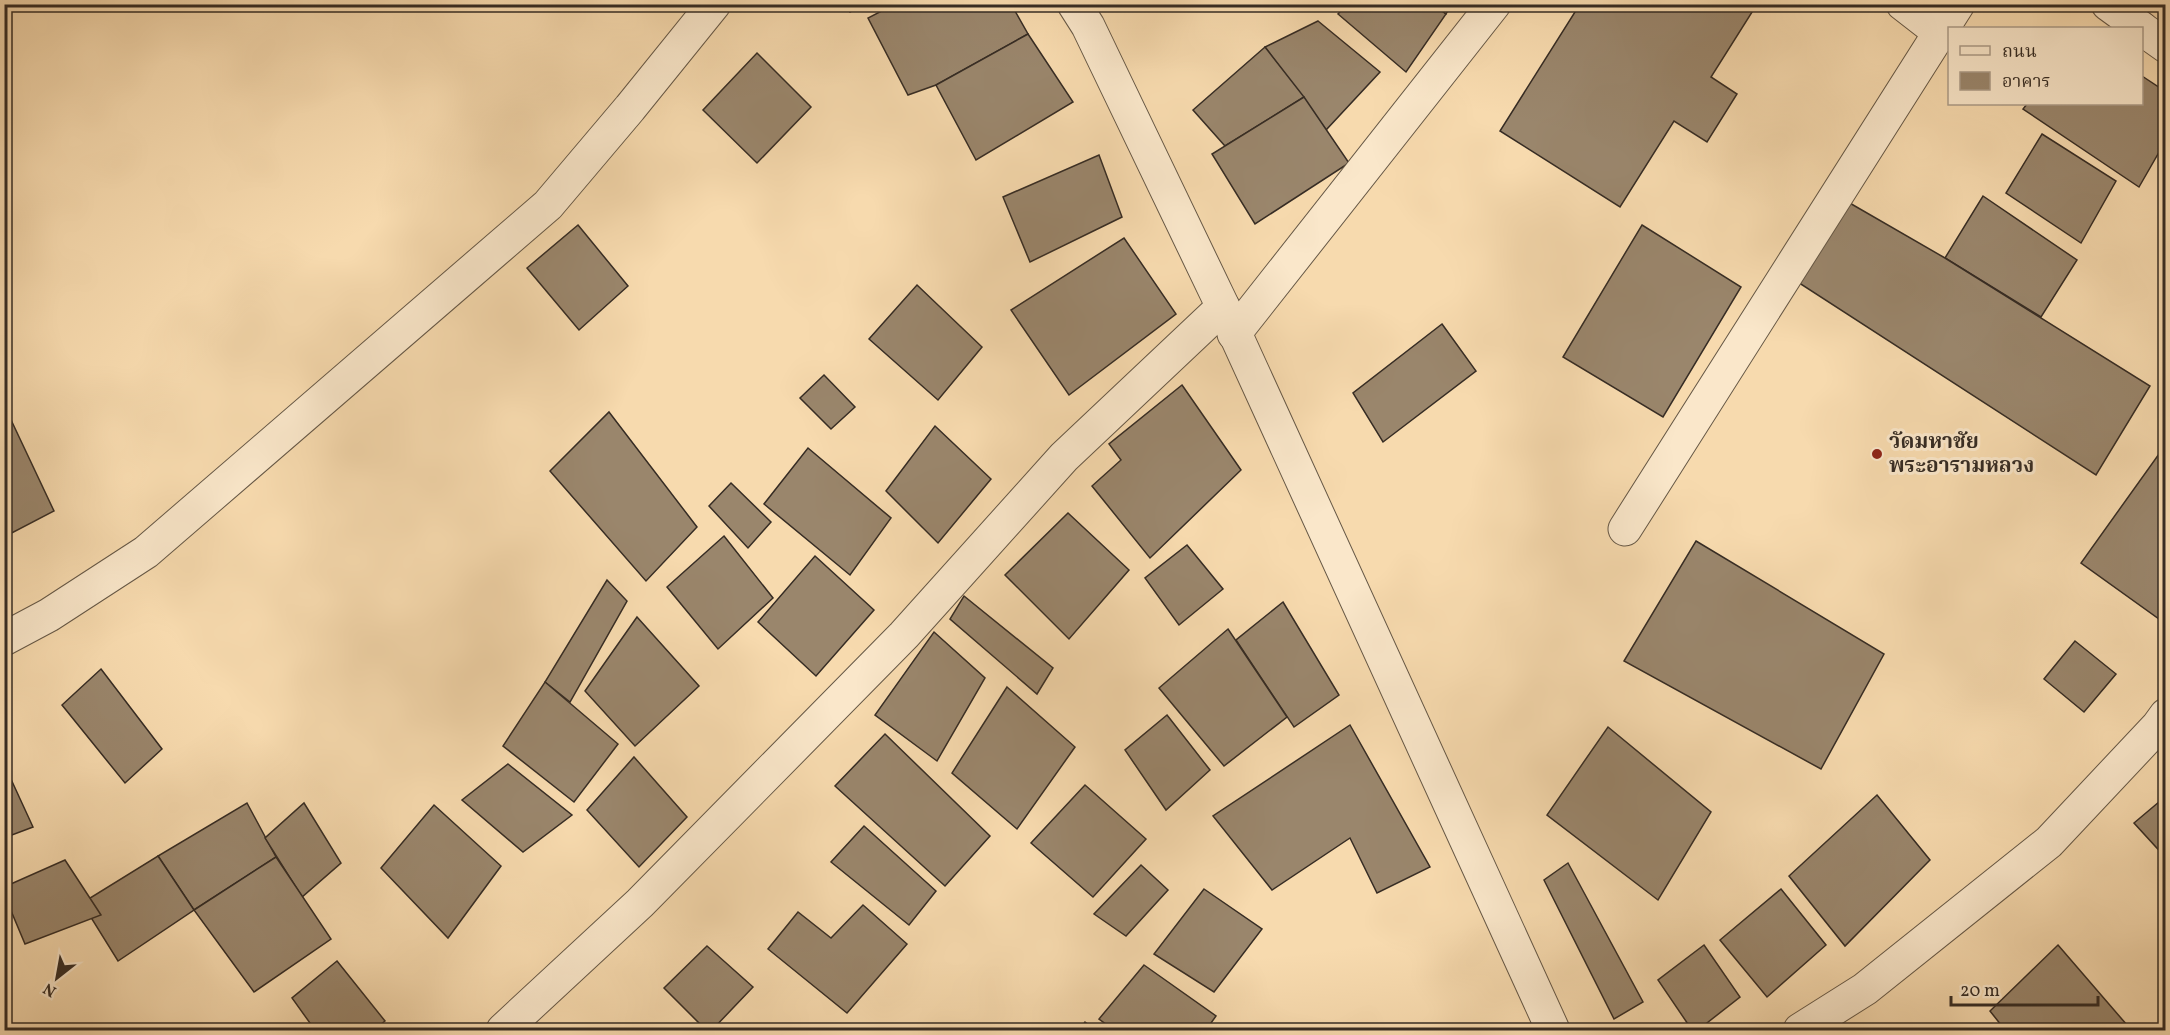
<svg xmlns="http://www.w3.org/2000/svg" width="2170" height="1035" viewBox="0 0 2170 1035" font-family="Vollkorn,'Noto Serif Thai',serif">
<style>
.building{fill:#9a866c;stroke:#362c24;stroke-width:1.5}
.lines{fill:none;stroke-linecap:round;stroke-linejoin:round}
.minor-casing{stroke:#665846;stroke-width:35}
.minor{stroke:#fae7ca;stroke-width:33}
.poi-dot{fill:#8f2418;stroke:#fae7ca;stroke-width:2}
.labels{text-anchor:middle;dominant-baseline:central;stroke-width:6;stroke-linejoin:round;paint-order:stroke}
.poi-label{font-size:21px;font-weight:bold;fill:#362c24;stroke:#fae7ca;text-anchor:start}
</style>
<rect width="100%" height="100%" fill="#f7daae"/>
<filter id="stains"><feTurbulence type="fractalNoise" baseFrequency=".00333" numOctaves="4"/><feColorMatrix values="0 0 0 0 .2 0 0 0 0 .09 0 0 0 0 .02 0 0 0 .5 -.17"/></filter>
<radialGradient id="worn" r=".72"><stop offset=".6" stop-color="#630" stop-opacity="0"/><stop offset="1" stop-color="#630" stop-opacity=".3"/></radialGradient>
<g class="building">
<path d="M 847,4 L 866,4 L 850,12 Z"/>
<path d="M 895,4 L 1011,4 L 1028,34 L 936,85 L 908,95 L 868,18 Z"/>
<path d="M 1347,4 L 1433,4 L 1446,14 L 1406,72 L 1338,14 Z"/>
<path d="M 1433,4 L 1452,4 L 1446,14 Z"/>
<path d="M 1580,4 L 1747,4 L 1754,9 L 1711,77 L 1737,94 L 1707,142 L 1674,121 L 1620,207 L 1500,131 Z"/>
<path d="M 1318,21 L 1380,72 L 1326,130 L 1265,47 Z"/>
<path d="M 1028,34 L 1073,102 L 976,160 L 936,85 Z"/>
<path d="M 1265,47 L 1304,97 L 1225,146 L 1193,110 Z"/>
<path d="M 757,53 L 811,107 L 757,163 L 703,110 Z"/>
<path d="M 2142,76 L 2166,92 L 2166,140 L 2139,187 L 2023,109 L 2027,104 L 2142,104 Z"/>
<path d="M 1304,97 L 1349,163 L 1255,224 L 1212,154 Z"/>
<path d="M 2042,134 L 2116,181 L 2081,243 L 2006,193 Z"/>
<path d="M 1099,155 L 1122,217 L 1030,262 L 1003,197 Z"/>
<path d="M 1983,196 L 2077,260 L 2041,317 L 1945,258 Z"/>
<path d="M 1841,198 L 1945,258 L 2150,386 L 2096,475 L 1793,279 Z"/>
<path d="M 578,225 L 628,286 L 579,330 L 527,268 Z"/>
<path d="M 1642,225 L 1741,287 L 1663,417 L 1563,357 Z"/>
<path d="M 1124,238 L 1176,314 L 1069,395 L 1011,310 Z"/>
<path d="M 917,285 L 982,347 L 938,400 L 869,339 Z"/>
<path d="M 1442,324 L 1476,371 L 1383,442 L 1353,393 Z"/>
<path d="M 824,375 L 855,407 L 831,429 L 800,398 Z"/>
<path d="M 1182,385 L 1241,470 L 1150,558 L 1092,486 L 1121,460 L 1109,444 Z"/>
<path d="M 4,405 L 54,511 L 4,537 Z"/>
<path d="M 609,412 L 697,527 L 646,581 L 550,471 Z"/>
<path d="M 935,426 L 991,479 L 938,543 L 886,491 Z"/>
<path d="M 808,448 L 891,518 L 850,575 L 764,504 Z"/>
<path d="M 2159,454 L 2166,458 L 2166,624 L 2081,563 Z"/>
<path d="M 731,483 L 771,522 L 748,548 L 709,506 Z"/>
<path d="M 1068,513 L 1129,570 L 1069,639 L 1005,575 Z"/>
<path d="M 724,536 L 773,598 L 718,649 L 667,587 Z"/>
<path d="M 1696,541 L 1884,654 L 1821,769 L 1624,661 Z"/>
<path d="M 1187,545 L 1223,589 L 1179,625 L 1145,578 Z"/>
<path d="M 815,556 L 874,610 L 816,676 L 758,622 Z"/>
<path d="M 607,580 L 627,601 L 570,702 L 545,682 Z"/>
<path d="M 964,596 L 1053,668 L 1037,694 L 950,619 Z"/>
<path d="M 1283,602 L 1339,695 L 1294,727 L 1236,640 Z"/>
<path d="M 637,617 L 699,686 L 635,746 L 585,691 Z"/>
<path d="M 1228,629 L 1287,717 L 1224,766 L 1159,688 Z"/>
<path d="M 934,632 L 985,678 L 937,761 L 875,715 Z"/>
<path d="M 2075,641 L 2116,674 L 2084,712 L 2044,679 Z"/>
<path d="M 101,669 L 162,749 L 125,783 L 62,705 Z"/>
<path d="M 545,682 L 618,744 L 574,802 L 503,746 Z"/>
<path d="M 1007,687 L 1075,747 L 1017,829 L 952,773 Z"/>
<path d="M 1167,715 L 1210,770 L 1166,810 L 1125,750 Z"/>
<path d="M 1350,725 L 1430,867 L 1377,893 L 1350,838 L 1272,890 L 1213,816 Z"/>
<path d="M 1608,727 L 1711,812 L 1658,900 L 1547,815 Z"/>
<path d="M 885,734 L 990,836 L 945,886 L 835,786 Z"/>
<path d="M 634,757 L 687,817 L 639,867 L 587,810 Z"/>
<path d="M 4,764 L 33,827 L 4,838 Z"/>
<path d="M 508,764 L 572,815 L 523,852 L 462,800 Z"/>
<path d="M 1085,785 L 1146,839 L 1093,897 L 1031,843 Z"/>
<path d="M 1877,795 L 1930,860 L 1845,946 L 1789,876 Z"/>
<path d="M 2166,796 L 2166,858 L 2134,823 Z"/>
<path d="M 247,803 L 276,857 L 194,910 L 158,856 Z"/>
<path d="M 304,803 L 341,863 L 302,897 L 265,838 Z"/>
<path d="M 434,805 L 501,866 L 448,938 L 381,868 Z"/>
<path d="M 864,826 L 936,891 L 909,925 L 831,862 Z"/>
<path d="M 158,856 L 194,910 L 118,961 L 82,903 Z"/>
<path d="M 276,857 L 331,939 L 254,992 L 194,910 Z"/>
<path d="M 65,860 L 101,915 L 25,944 L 4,894 L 4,887 Z"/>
<path d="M 1568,863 L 1643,1002 L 1614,1019 L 1544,880 Z"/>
<path d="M 1141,865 L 1168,890 L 1126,936 L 1094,914 Z"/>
<path d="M 1204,889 L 1262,929 L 1214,992 L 1154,954 Z"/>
<path d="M 1781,889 L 1826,945 L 1767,997 L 1720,940 Z"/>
<path d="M 863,905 L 907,944 L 847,1013 L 768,949 L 798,912 L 831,938 Z"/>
<path d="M 1704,945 L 1740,997 L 1698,1030 L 1692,1030 L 1658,980 Z"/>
<path d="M 2058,945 L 2127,1025 L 2121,1030 L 2005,1030 L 1990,1011 Z"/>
<path d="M 707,946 L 753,987 L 712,1030 L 706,1030 L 664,988 Z"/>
<path d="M 337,961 L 385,1021 L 374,1030 L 315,1030 L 292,998 Z"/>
<path d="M 1144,965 L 1216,1016 L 1206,1030 L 1114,1030 L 1099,1019 Z"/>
<path d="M 1085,1022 L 1096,1030 L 1079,1030 Z"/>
</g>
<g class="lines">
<defs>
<g id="minor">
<path d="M 1074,4 L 1088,26 L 1223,307 L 1553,1030"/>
<path d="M 1903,4 L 1939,32"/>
<path d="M 2108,4 L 2141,28"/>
<path d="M 2142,29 L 2166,46"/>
<path d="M 1234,334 L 1494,4"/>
<path d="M 1625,529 L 1958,4"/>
<path d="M 4,639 L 49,615 L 146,552 L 548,205 L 630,108 L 714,4"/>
<path d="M 503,1030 L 640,903 L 904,635 L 1064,457 L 1223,307"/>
<path d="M 1800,1030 L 1865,989 L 2049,842 L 2158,726 L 2166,715"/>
</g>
</defs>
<use href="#minor" class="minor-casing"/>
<use href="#minor" class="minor"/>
</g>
<circle class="poi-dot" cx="1877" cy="454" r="6"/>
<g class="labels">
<g class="poi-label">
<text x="1889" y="442">วัดมหาชัย<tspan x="1889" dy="24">พระอารามหลวง</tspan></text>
</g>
</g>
<rect width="2170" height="1035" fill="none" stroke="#f7daae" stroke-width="24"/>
<rect x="6" y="6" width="2158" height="1023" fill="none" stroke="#362c24" stroke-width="3"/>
<rect x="12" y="12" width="2146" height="1011" fill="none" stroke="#362c24" stroke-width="1.5"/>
<rect x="1948" y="27" width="195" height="78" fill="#fae7ca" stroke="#ac9c88" stroke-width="1.5"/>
<rect x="1960" y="46" width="30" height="9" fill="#fae7ca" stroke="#ac9c88" stroke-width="1.5"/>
<text x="2002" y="57" font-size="18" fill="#362c24">ถนน</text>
<rect x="1960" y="72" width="30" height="18" fill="#9a866c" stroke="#ac9c88" stroke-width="1.5"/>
<text x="2002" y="87" font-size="18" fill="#362c24">อาคาร</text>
<g transform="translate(57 978) rotate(211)" stroke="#fae7ca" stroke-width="4.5" paint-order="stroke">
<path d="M0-4.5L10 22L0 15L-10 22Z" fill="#362c24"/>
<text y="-9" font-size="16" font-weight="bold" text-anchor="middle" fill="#362c24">N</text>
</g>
<path d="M1951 996v9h147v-9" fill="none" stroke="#362c24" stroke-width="3"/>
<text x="1960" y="996" font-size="18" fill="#362c24" stroke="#fae7ca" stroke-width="4.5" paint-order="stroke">20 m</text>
<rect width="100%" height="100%" filter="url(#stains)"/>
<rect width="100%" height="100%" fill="url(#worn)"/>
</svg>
